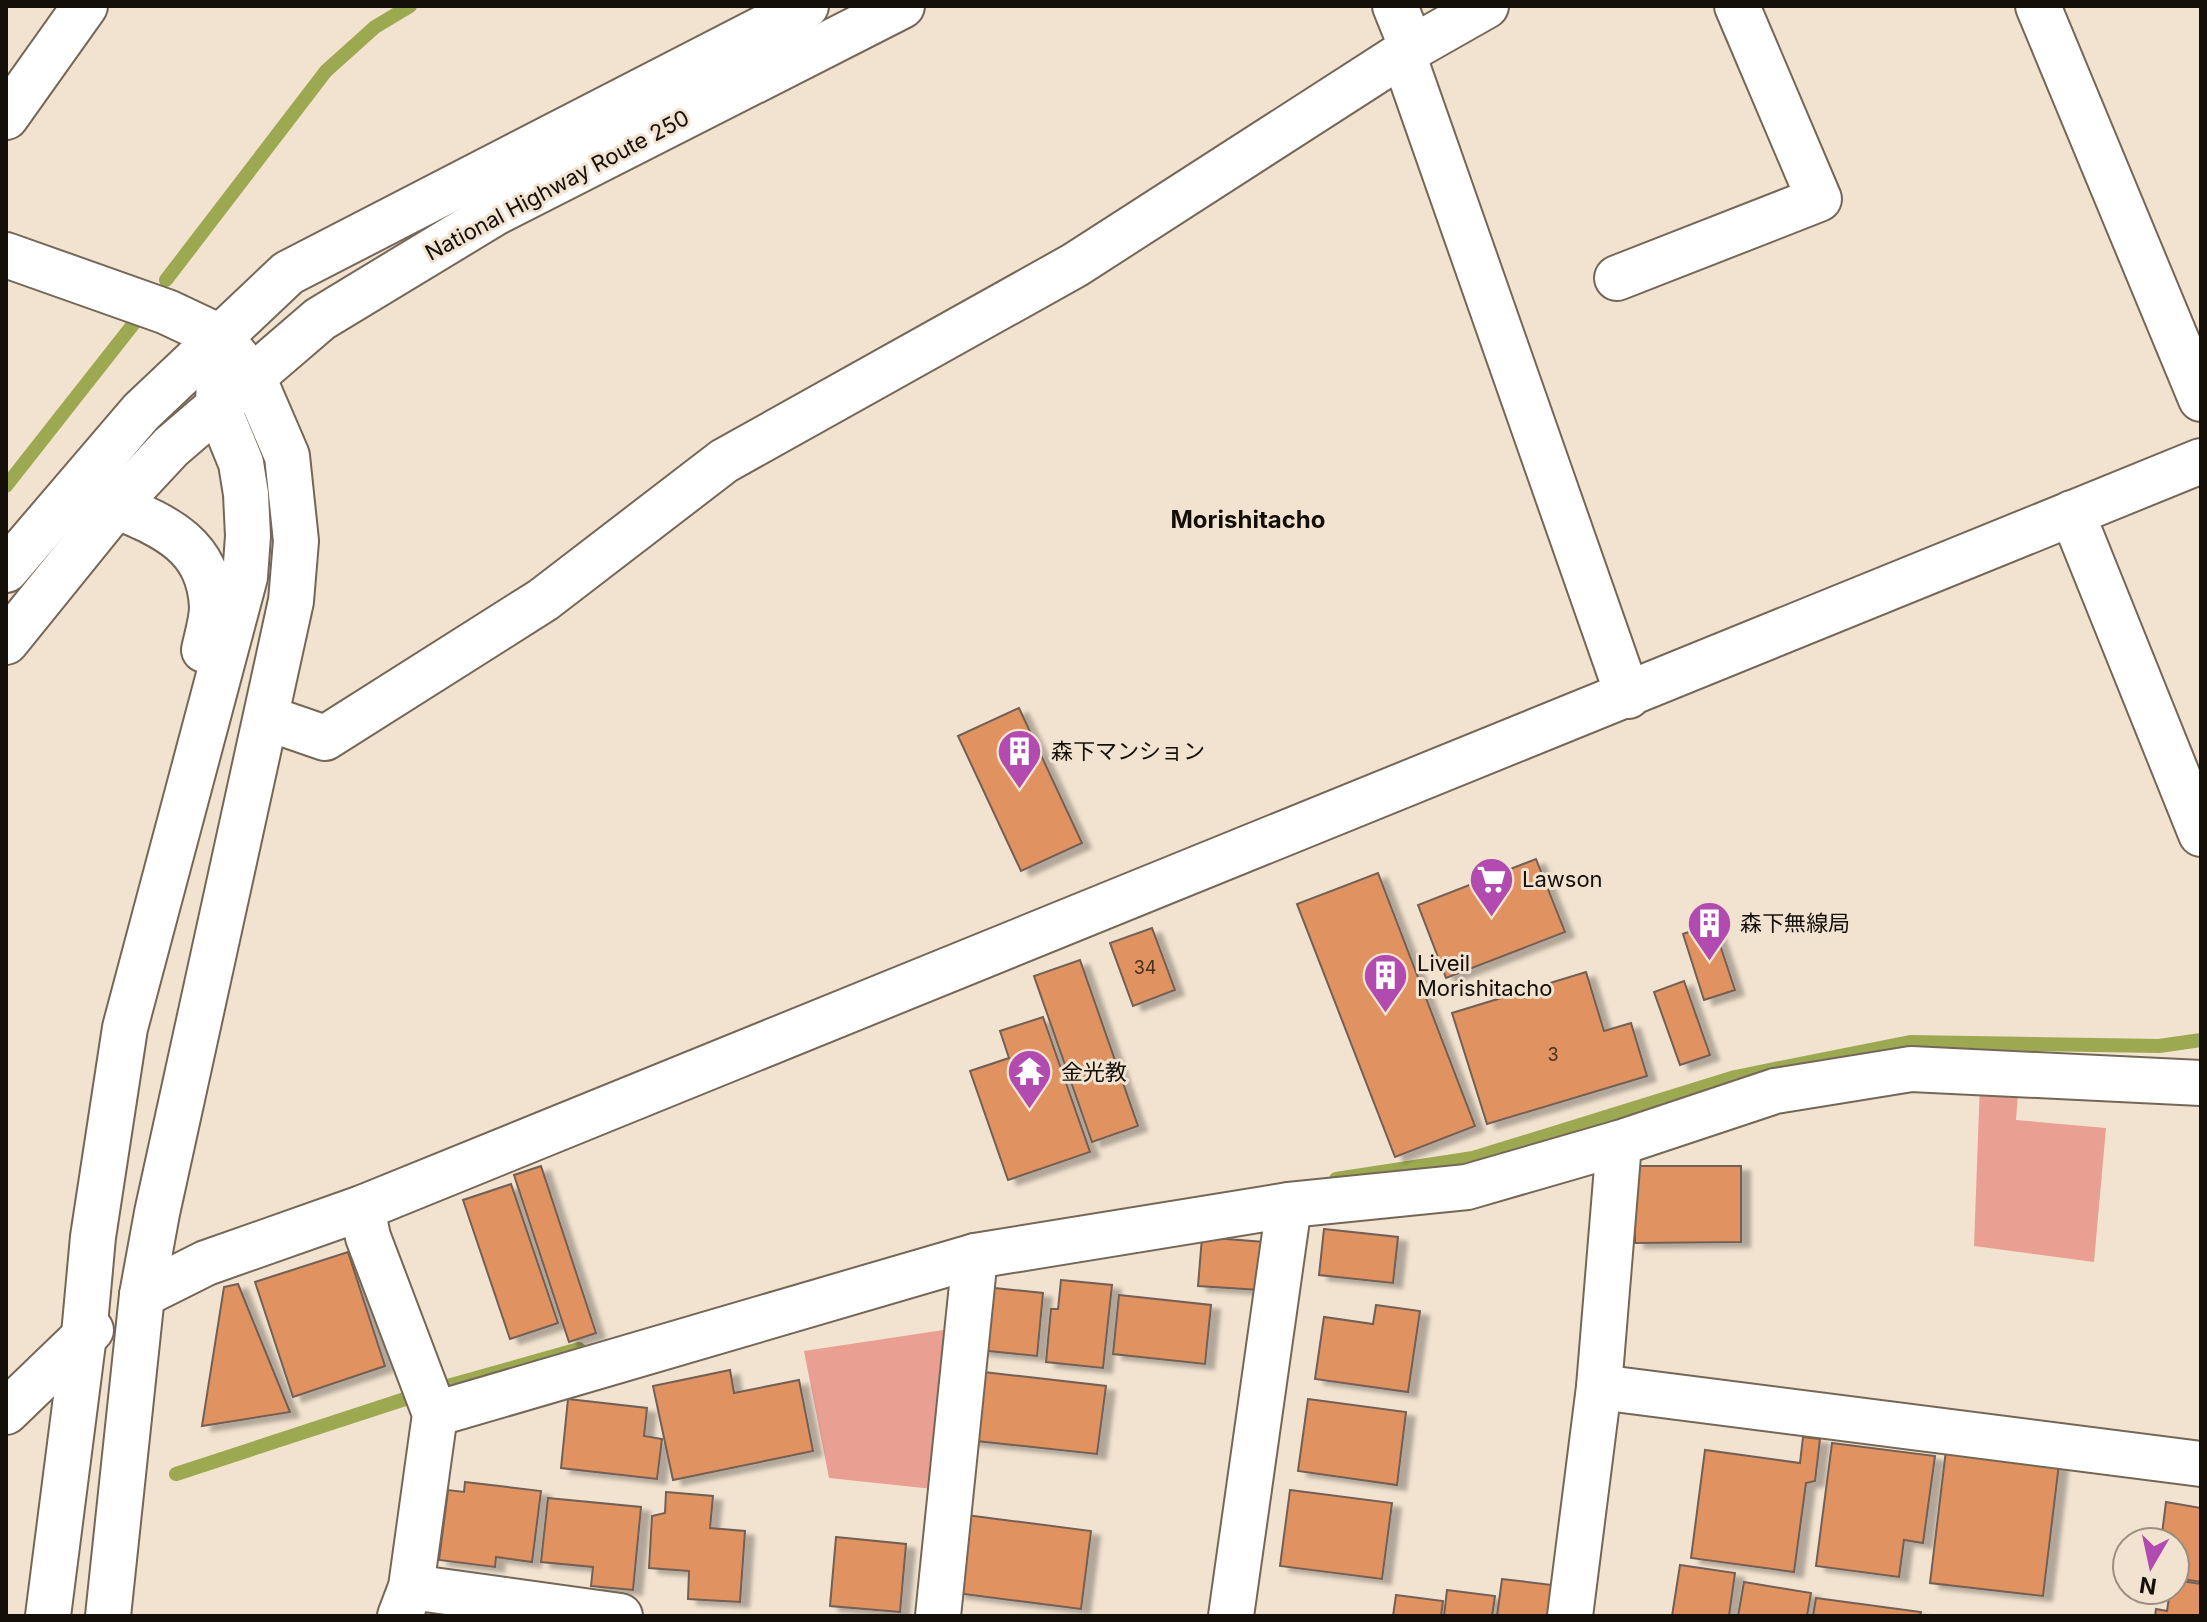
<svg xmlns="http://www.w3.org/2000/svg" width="2207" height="1622" viewBox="0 0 2207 1622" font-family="Inter,'Noto Sans JP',sans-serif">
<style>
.green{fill:#e9a092}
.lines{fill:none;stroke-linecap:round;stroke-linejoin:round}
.stream{stroke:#9ca950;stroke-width:14}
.building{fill:#e09260;stroke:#725f54;stroke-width:2;filter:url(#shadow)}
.street-casing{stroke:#746757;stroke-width:48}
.secondary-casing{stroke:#746757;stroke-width:48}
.highway-casing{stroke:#746757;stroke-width:48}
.street{stroke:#fff;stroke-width:44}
.secondary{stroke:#fff;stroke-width:44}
.highway{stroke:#fff;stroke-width:44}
.labels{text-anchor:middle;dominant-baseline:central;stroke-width:6;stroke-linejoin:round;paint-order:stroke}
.number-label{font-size:18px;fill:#462f1e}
.street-label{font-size:22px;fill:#130e08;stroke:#f2e3d0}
.poi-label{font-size:22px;fill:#130e08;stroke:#f2e3d0;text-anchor:start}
.neighbourhood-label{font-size:24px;font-weight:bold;fill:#130e08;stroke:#f2e3d0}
</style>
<defs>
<filter id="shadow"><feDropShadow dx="9" dy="5" stdDeviation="2" flood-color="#0004"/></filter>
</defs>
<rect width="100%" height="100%" fill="#f2e3d0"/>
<g class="green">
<path d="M 2019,1081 L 2016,1120 L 2106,1128 L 2094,1262 L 1974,1246 L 1980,1082 Z"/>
<path d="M 950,1329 L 933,1489 L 829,1478 L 804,1351 Z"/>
</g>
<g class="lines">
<g class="stream">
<path d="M 166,280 L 326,71 L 375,27 L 410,6"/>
<path d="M 6,486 L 135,322"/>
<path d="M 1336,1179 L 1473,1158 L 1735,1077 L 1910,1042 L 2159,1046 L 2201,1040"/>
<path d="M 444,1387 L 579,1349"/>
<path d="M 176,1474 L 405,1399"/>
</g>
</g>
<g class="building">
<path d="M 1019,708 L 1082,843 L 1021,871 L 958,736 Z"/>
<path d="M 1536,859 L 1565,932 L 1446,978 L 1418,905 Z"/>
<path d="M 1378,873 L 1475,1126 L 1395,1157 L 1297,904 Z"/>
<path d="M 1713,924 L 1735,990 L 1704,1000 L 1683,934 Z"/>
<path d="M 1152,928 L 1175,990 L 1133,1006 L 1110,943 Z"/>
<path d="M 1080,960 L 1138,1126 L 1092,1142 L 1034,976 Z"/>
<path d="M 1586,972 L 1604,1031 L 1631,1023 L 1647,1076 L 1487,1124 L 1452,1013 Z"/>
<path d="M 1684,981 L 1710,1055 L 1680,1065 L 1654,992 Z"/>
<path d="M 1043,1017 L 1090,1152 L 1008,1180 L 970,1071 L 1009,1058 L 1000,1031 Z"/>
<path d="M 541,1166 L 596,1333 L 569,1342 L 514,1175 Z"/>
<path d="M 1635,1166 L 1741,1166 L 1741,1242 L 1635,1243 Z"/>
<path d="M 511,1184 L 558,1323 L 510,1339 L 463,1200 Z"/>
<path d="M 1324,1229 L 1398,1237 L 1393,1283 L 1319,1275 Z"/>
<path d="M 1202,1237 L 1264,1242 L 1260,1290 L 1198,1286 Z"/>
<path d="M 348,1252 L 385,1366 L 293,1397 L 255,1282 Z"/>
<path d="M 1061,1280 L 1112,1285 L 1103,1368 L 1046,1362 L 1051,1309 L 1058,1309 Z"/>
<path d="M 238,1284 L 290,1412 L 202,1426 L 224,1287 Z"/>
<path d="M 985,1287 L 1043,1293 L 1037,1356 L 979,1350 Z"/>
<path d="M 1119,1295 L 1211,1305 L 1205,1364 L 1113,1354 Z"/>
<path d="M 1376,1305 L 1420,1311 L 1408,1392 L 1315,1379 L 1324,1317 L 1373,1324 Z"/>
<path d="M 730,1370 L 734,1393 L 799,1380 L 813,1451 L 673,1480 L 653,1386 Z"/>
<path d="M 975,1371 L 1106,1386 L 1097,1454 L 967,1440 Z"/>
<path d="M 568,1399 L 647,1408 L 644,1436 L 662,1439 L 657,1479 L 561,1468 Z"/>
<path d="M 1308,1399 L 1406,1412 L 1397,1485 L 1298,1471 Z"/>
<path d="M 1803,1437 L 1820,1439 L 1815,1481 L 1806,1483 L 1794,1572 L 1691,1558 L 1705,1450 L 1800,1463 Z"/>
<path d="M 1832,1443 L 1935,1456 L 1923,1543 L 1904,1540 L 1899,1577 L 1816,1566 Z"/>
<path d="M 1946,1450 L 2059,1464 L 2043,1596 L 1930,1583 Z"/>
<path d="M 465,1482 L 541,1491 L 532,1562 L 496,1557 L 495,1567 L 439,1560 L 448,1490 L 464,1492 Z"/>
<path d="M 1290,1490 L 1392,1503 L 1382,1579 L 1280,1566 Z"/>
<path d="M 666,1492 L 713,1496 L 710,1528 L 745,1531 L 740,1602 L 688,1599 L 689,1571 L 649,1568 L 652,1516 L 665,1513 Z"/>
<path d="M 548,1498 L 641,1507 L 633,1590 L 591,1586 L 593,1567 L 541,1562 Z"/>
<path d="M 2166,1502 L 2201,1508 L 2201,1582 L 2176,1578 L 2179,1558 L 2175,1557 L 2175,1542 L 2161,1542 Z"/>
<path d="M 966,1515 L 1091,1531 L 1081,1609 L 956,1593 Z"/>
<path d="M 836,1537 L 906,1544 L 900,1612 L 830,1606 Z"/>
<path d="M 1680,1565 L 1735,1573 L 1729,1616 L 1672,1616 Z"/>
<path d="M 1502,1579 L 1561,1586 L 1557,1616 L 1497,1616 Z"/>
<path d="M 2175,1580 L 2201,1584 L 2201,1616 L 2155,1616 L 2156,1609 L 2167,1611 L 2170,1590 L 2175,1590 Z"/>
<path d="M 1744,1582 L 1811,1593 L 1807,1616 L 1738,1616 Z"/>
<path d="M 1447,1590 L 1495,1596 L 1492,1616 L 1444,1616 Z"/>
<path d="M 1396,1595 L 1443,1601 L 1441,1616 L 1393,1616 Z"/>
<path d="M 1816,1598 L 1921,1612 L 1920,1616 L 1813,1616 Z"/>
</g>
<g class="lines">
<defs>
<g id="street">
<path d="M 1395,6 L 1412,48"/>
<path d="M 2038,6 L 2201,399"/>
<path d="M 1403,54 L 1628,696"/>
<path d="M 6,117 L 85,6"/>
<path d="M 6,255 L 167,312 L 220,337"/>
<path d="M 1617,278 L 1819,199 L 1737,6"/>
<path d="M 2072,513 L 2201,834"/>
<path d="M 267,718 L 325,738 L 543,600 L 724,461 L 1075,265 L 1412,48 L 1486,6"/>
<path d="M 362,1208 L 368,1237 L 435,1414 L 411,1587 L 400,1616"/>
<path d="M 142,1295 L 206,1263 L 362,1208 L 2201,461"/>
<path d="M 1599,1387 L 2201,1464"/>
<path d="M 435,1414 L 975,1256 L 1289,1205 L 1467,1187 L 1619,1143 L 1775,1091 L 1911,1069 L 2201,1083"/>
<path d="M 411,1587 L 620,1616"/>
<path d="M 938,1616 L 975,1256"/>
<path d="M 1231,1616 L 1289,1205"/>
<path d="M 1570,1616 L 1599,1387 L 1619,1143"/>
</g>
<g id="secondary">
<path d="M 116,506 C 166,527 209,545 212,607 C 212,620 207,636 204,650"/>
<path d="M 6,1412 L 91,1330"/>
<path d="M 48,1616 L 84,1335 L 93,1237 L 125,1028 L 245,577 L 248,536 L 246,494 L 241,463 L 218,407 L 219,372"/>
<path d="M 108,1616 L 142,1295 L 157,1213 L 291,601 L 296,541 L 287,456 L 253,377 L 220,337"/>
</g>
<g id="highway">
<path d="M 6,570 L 141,412 L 288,273 L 806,6"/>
<path d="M 6,642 L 116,506 L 171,447 L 320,319 L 495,213 L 902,6"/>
</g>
</defs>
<use href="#street" class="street-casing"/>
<use href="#secondary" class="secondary-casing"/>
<use href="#highway" class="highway-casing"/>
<use href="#street" class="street"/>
<use href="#secondary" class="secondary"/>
<use href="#highway" class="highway"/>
</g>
<defs>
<symbol id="building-pin" viewBox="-11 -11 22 30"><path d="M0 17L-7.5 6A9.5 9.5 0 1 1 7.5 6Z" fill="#b14bb0" stroke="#f2e3d0"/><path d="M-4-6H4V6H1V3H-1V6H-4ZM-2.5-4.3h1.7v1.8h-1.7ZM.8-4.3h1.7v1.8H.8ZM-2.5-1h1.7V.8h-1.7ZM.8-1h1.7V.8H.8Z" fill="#fff"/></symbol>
<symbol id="supermarket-pin" viewBox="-11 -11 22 30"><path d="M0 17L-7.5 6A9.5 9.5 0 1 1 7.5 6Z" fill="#b14bb0" stroke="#f2e3d0"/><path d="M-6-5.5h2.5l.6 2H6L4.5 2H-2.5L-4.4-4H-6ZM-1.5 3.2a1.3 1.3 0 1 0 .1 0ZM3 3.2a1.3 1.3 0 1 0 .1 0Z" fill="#fff"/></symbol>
<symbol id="temple-pin" viewBox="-11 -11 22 30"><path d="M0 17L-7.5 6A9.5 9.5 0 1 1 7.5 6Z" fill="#b14bb0" stroke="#f2e3d0"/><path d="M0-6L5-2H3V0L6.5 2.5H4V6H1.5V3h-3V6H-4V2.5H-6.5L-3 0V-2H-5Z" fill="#fff"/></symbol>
</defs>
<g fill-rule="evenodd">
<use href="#building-pin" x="994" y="726" width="51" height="69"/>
<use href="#supermarket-pin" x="1466" y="854" width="51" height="69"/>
<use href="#building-pin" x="1684" y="898" width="51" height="69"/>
<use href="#building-pin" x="1360" y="950" width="51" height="69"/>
<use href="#temple-pin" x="1004" y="1046" width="51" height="69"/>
</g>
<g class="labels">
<g class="number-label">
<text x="1145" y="967">34</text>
<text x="1553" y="1054">3</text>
</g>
<g class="street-label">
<text transform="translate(557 185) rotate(-28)">National Highway Route 250</text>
</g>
<g class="poi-label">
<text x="1051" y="751">森下マンション</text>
<text x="1522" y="879">Lawson</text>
<text x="1740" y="923">森下無線局</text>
<text x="1417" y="963">Liveil<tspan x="1417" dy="25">Morishitacho</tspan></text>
<text x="1061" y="1072">金光教</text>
</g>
<g class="neighbourhood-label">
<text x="1248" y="519">Morishitacho</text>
</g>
</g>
<rect width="2207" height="1622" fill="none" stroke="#130e08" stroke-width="16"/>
<g transform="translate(2151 1566) rotate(189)"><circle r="38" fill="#f2e3d0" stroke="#998e80" stroke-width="2"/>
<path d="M0-6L14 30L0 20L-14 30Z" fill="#b14bb0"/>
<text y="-12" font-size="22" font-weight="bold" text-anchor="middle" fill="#130e08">N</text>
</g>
</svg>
